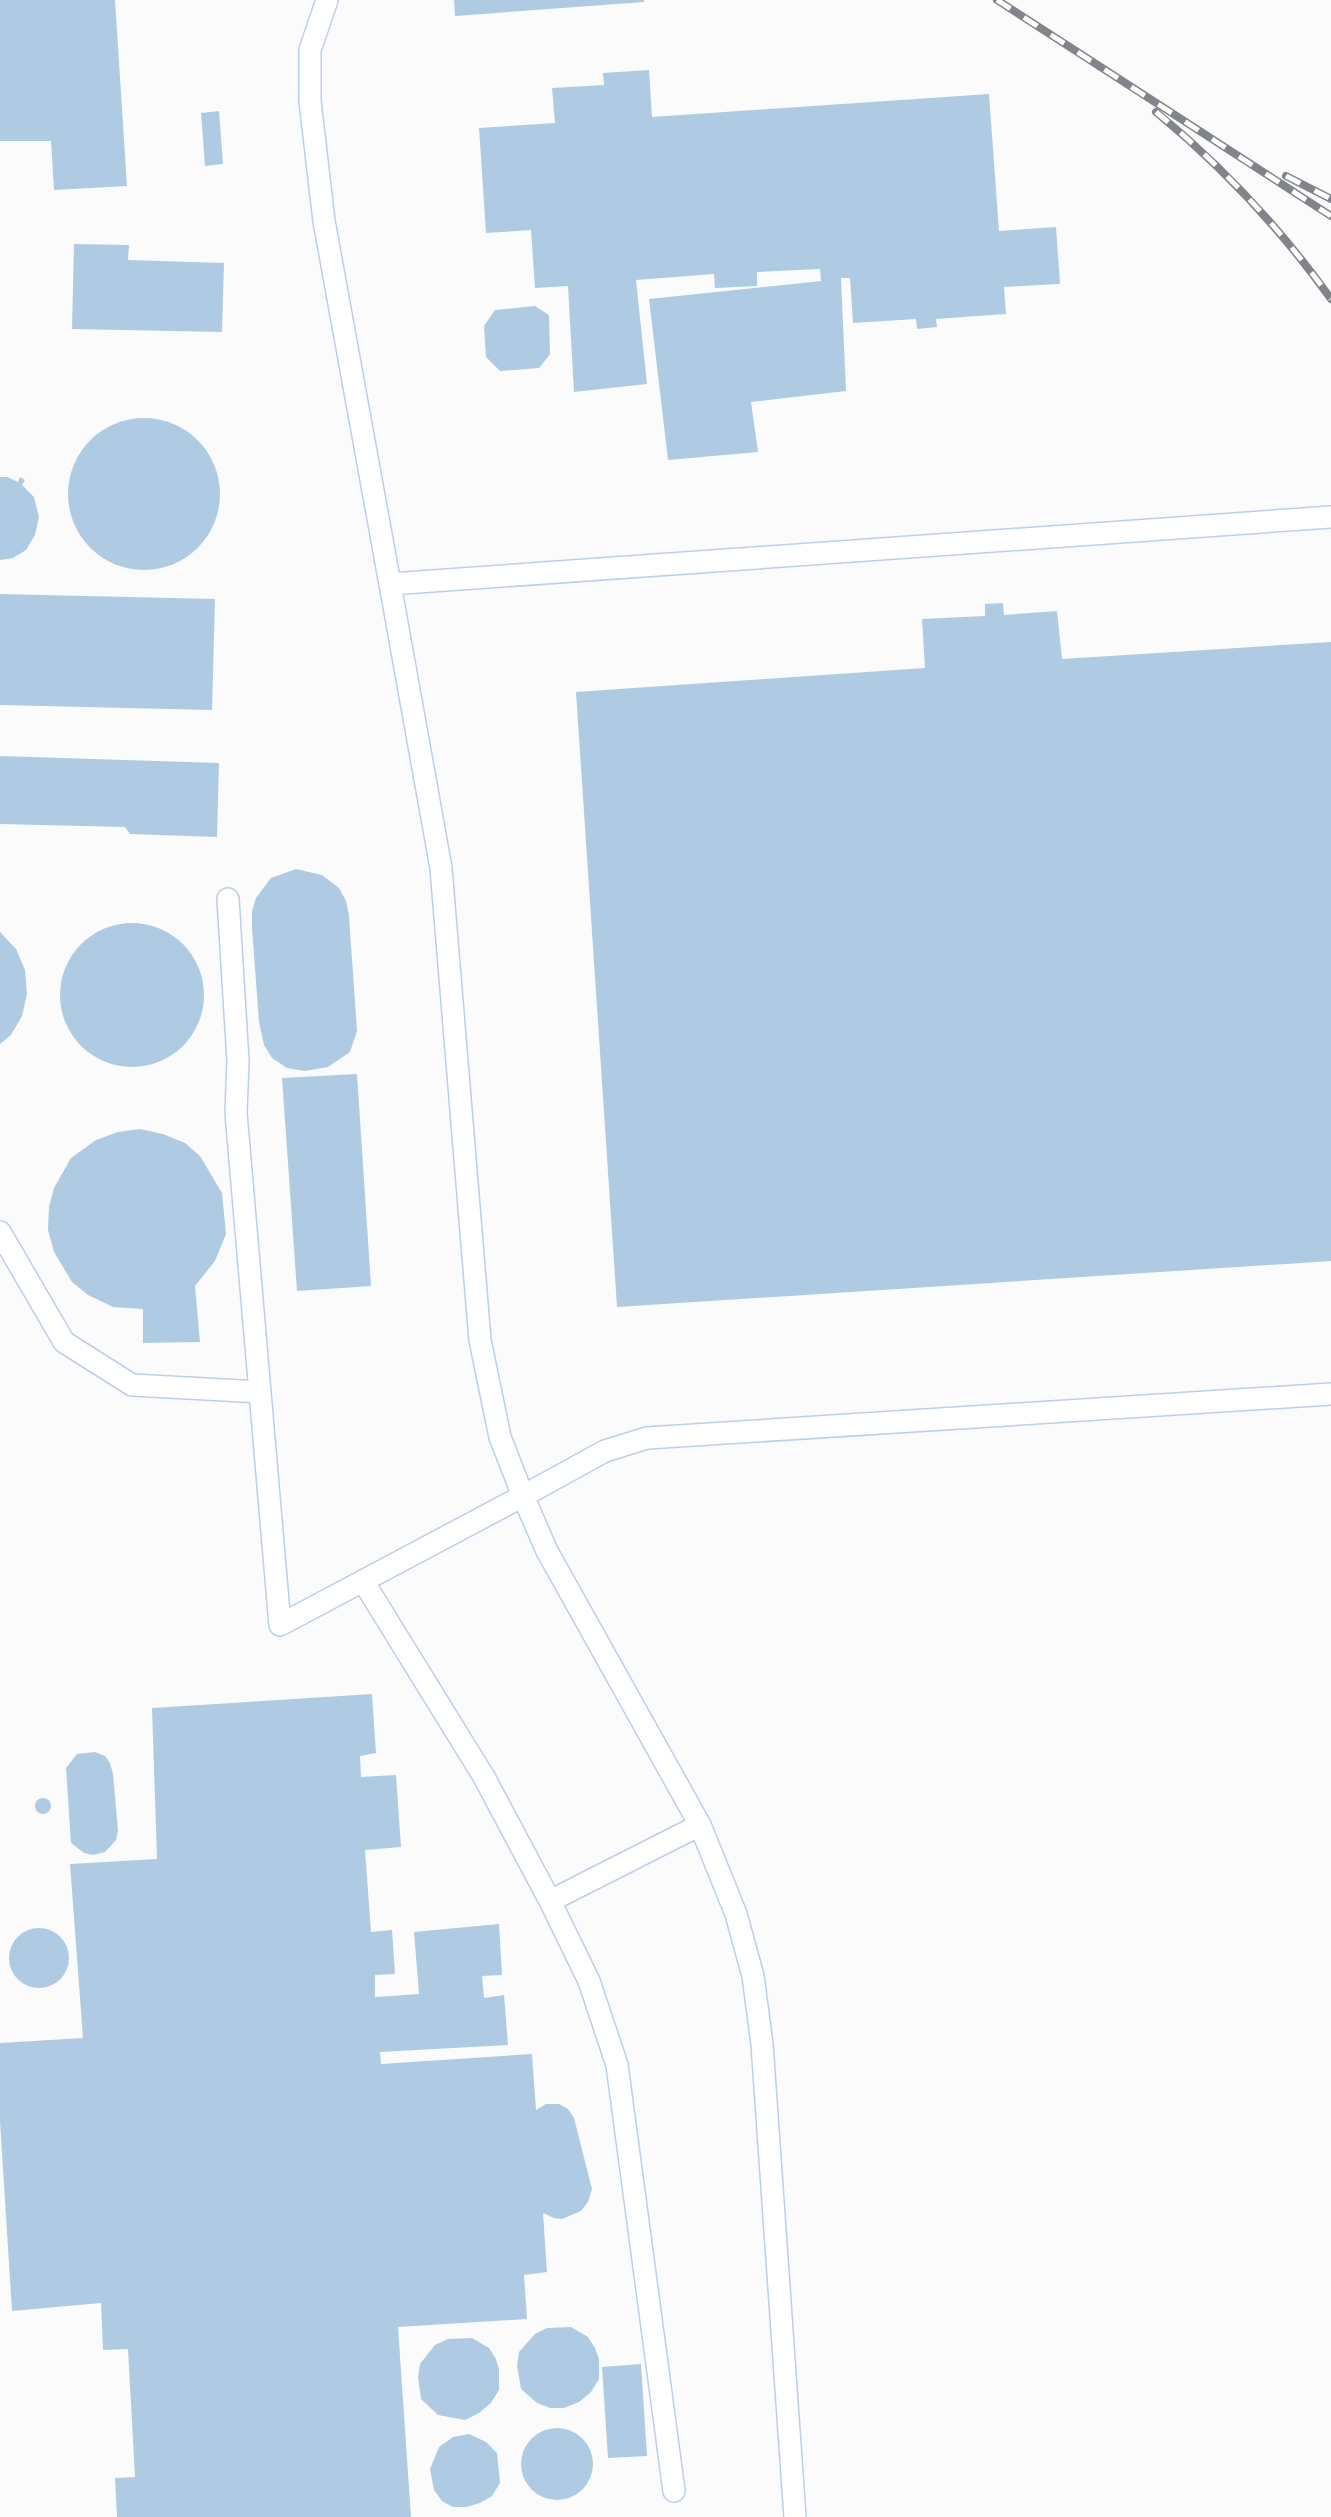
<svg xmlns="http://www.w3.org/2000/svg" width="1331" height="2517" viewBox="0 0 1331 2517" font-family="Mulish,sans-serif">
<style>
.building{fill:#afcbe3}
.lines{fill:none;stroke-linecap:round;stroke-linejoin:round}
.lane-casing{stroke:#bdceeb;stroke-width:24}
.lane{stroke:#fff;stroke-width:21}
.rail-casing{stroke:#81848a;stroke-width:8}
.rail{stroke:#fff;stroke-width:5;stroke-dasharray:16;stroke-linecap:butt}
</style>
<rect width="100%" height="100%" fill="#fbfbfb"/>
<g class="building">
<path d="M 0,0 L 115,0 L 127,186 L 54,190 L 51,141 L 0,141 Z"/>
<path d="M 454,0 L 644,0 L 644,2 L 455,16 Z"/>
<path d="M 649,70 L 652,117 L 989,94 L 999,231 L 1056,227 L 1060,284 L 1004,287 L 1006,314 L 936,319 L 937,327 L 917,329 L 916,319 L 853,323 L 850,278 L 841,278 L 846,391 L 751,402 L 758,452 L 668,460 L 649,299 L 821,281 L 820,269 L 757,272 L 757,286 L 715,288 L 714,274 L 636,280 L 647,384 L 574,392 L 568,286 L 535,288 L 531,230 L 486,233 L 479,128 L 555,123 L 552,88 L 604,85 L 603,73 Z"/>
<path d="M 219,111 L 223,164 L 205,166 L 201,113 Z"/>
<path d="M 74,244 L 129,245 L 128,260 L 224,263 L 222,332 L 72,329 Z"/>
<path d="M 535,306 L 549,315 L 550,354 L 539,368 L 500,371 L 486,357 L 484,326 L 495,310 Z"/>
<circle cx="144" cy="494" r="76"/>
<path d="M 0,477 L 7,477 L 18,482 L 20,477 L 25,480 L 22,485 L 34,497 L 39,517 L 35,535 L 26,550 L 13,558 L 0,560 Z"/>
<path d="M 0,594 L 215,599 L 212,710 L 0,705 Z"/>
<path d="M 1003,603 L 1004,615 L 1057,611 L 1062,659 L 1331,642 L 1331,1261 L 617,1307 L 576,692 L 925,668 L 922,619 L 985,616 L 985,604 Z"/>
<path d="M 0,756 L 219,763 L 217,837 L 130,834 L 125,827 L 0,824 Z"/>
<path d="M 296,869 L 322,875 L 339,888 L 346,901 L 349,916 L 357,1031 L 350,1052 L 328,1067 L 305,1071 L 287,1068 L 272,1058 L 264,1045 L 259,1022 L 252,928 L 252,911 L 256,898 L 271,878 Z"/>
<circle cx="132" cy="995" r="72"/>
<path d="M 0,932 L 16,949 L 25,970 L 27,994 L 22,1016 L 11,1035 L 0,1044 Z"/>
<path d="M 357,1074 L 371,1286 L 297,1291 L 282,1078 Z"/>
<path d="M 140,1129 L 163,1134 L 185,1143 L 200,1156 L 222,1193 L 226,1234 L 215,1261 L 195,1286 L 200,1342 L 143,1343 L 143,1309 L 113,1307 L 88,1295 L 72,1282 L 54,1252 L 48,1230 L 49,1207 L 54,1188 L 71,1158 L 96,1140 L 118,1132 Z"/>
<path d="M 372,1694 L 376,1753 L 360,1756 L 361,1777 L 396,1775 L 401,1847 L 365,1850 L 371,1932 L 392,1930 L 395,1974 L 375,1975 L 375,1997 L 419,1994 L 414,1932 L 499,1924 L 502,1975 L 482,1976 L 484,1998 L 504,1995 L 508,2045 L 380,2052 L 381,2064 L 532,2054 L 536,2110 L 546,2104 L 559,2104 L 568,2109 L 574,2118 L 592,2189 L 588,2202 L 581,2211 L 562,2219 L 554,2218 L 543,2213 L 547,2272 L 524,2275 L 527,2319 L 398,2327 L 411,2517 L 117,2517 L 115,2478 L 135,2477 L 128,2349 L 103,2350 L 101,2303 L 12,2311 L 0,2121 L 0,2043 L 83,2038 L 70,1864 L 157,1859 L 152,1708 Z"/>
<path d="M 95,1752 L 105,1756 L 110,1763 L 113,1774 L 118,1831 L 116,1840 L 105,1852 L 93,1855 L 84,1853 L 71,1843 L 66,1768 L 77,1754 Z"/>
<circle cx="43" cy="1806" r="8"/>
<circle cx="39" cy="1958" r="30"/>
<path d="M 571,2327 L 588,2337 L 595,2348 L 599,2359 L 599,2379 L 591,2392 L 579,2402 L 564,2408 L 550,2408 L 537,2403 L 521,2389 L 517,2366 L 519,2352 L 535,2334 L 547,2328 Z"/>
<path d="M 472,2338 L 489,2348 L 496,2359 L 499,2370 L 499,2390 L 491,2403 L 479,2413 L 465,2420 L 438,2415 L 421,2399 L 418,2377 L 420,2364 L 435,2345 L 448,2339 Z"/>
<path d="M 641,2364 L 647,2456 L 608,2458 L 602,2367 Z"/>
<circle cx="557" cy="2464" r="36"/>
<path d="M 469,2434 L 486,2442 L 497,2453 L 500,2483 L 492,2496 L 480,2503 L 466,2507 L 453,2507 L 442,2501 L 434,2490 L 430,2469 L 439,2447 L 453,2437 Z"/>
</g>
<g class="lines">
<defs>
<g id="lane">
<path d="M 327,0 L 310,50 L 310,101 L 324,221 L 390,584"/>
<path d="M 228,899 L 238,1061 L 236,1113 L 280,1625 L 523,1496 L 500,1437 L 480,1340 L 441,868 L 390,584 L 1331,517"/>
<path d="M 0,1232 L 64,1342 L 132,1385 L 259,1392"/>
<path d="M 363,1581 L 484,1777 L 550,1901 L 589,1981 L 617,2065 L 674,2491"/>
<path d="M 550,1901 L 700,1825"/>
<path d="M 795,2517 L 762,2044 L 753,1976 L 736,1914 L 700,1825 L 547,1551 L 523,1496 L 605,1451 L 647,1438 L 1331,1394"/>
</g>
</defs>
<use href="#lane" class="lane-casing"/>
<use href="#lane" class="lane"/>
<defs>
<g id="rail">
<path d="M 997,0 L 1331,216"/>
<path d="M 1156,112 C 1223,167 1281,229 1331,299"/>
<path d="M 1286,176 L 1331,199"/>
</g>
</defs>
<use href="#rail" class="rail-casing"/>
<use href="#rail" class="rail"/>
</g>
</svg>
